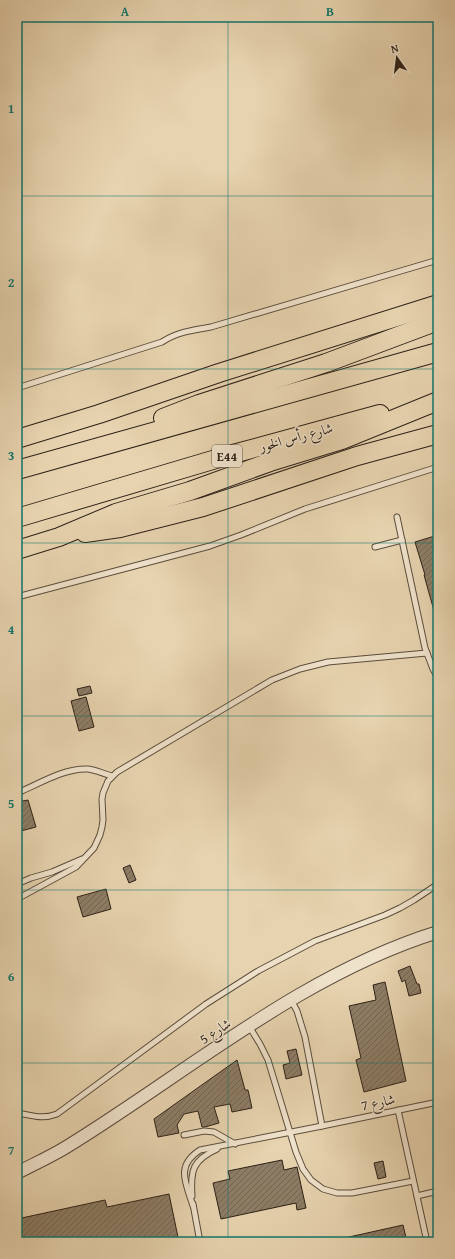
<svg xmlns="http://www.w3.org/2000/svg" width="455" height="1259" viewBox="0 0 455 1259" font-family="'Gentium Book Plus',Amiri,serif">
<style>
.building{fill:url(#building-hatch);stroke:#2c2017}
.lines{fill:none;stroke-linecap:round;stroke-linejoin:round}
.service-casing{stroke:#5b4d3d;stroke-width:7}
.tertiary-casing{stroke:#5b4d3d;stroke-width:14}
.motorway-casing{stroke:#2c2017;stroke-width:20}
.service{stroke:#efe2cb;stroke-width:5}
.tertiary{stroke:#efe2cb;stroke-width:12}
.motorway{stroke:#e7d3af;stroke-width:18}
.grid{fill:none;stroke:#0f766e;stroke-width:1;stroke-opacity:0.55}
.labels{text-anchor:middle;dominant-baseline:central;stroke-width:3;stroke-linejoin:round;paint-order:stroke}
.shield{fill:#efe2cb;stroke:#665a4d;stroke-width:1}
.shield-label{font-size:13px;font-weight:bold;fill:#2c2017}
.street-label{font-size:14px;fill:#2c2017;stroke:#efe2cb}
.neatline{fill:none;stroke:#0f766e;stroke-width:1.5}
.grid-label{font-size:13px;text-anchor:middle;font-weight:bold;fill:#0f766e}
</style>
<defs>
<pattern id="building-hatch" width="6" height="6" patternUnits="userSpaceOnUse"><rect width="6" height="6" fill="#8d7d66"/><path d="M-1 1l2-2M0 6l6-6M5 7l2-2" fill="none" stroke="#736653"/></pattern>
</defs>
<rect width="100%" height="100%" fill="#e7d3af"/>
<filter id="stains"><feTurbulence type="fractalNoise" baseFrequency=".005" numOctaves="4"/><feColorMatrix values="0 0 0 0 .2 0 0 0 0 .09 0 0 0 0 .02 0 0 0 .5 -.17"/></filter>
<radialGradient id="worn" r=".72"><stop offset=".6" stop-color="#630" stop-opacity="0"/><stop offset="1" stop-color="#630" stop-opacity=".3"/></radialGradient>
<g class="building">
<path d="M 438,535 L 438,617 L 436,618 L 424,575 L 425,575 L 415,542 Z"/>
<path d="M 90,686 L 92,693 L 79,696 L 77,689 Z"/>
<path d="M 86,697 L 94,727 L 79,731 L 71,701 Z"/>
<path d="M 28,800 L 36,827 L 17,832 L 17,802 Z"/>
<path d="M 130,865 L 136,880 L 129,883 L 123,868 Z"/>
<path d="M 106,889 L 111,909 L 83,917 L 77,897 Z"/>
<path d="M 410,966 L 417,984 L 419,984 L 421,993 L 409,996 L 405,980 L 402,982 L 398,971 Z"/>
<path d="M 385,982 L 406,1081 L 364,1092 L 356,1060 L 361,1058 L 349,1006 L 376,1000 L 373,985 Z"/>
<path d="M 296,1049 L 302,1075 L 286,1079 L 283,1065 L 290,1063 L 287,1051 Z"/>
<path d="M 237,1060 L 245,1090 L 248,1090 L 252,1108 L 232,1112 L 230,1104 L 214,1107 L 219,1123 L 205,1127 L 202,1127 L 198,1111 L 184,1114 L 177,1125 L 179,1133 L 158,1137 L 154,1119 Z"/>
<path d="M 282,1160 L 284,1170 L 297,1167 L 306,1208 L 297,1210 L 296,1203 L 221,1219 L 213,1183 L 230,1179 L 228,1171 Z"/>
<path d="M 383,1161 L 386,1177 L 378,1179 L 374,1163 Z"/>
<path d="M 169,1194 L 179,1242 L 17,1242 L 17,1219 L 105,1200 L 107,1207 Z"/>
<path d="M 403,1225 L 407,1242 L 340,1242 L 340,1239 Z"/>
</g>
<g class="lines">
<defs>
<g id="service">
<path d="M 17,388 L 162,342 C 177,332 193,330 211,327 L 438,260"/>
<path d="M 397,517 L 425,648 L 433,669 L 438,678"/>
<path d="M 375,547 L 402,540"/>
<path d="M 17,597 L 210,546 L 241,535 L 305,509 L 438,467"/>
<path d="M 22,791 C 42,782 65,768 88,769 C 96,770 104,774 112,776"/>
<path d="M 17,884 L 31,878 L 52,872 L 82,859"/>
<path d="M 17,899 L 76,867 L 94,848 L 100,835 L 102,827 L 103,820 L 102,799 L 103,793 L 108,781 L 117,772 L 272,680 L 300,669 L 328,662 L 427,653"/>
<path d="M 291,1000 L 297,1011 L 305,1037 L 322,1126"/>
<path d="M 249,1026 L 260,1044 L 268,1060 L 296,1152 L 303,1169 L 311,1180 L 323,1189 L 337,1193 L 352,1193 L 413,1181"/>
<path d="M 398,1110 L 427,1242"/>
<path d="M 17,1113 C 32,1115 41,1120 57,1114 L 206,1004 L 258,971 L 315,941 L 385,915 L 400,908 L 414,900 L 438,884"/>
<path d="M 184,1135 L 204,1131 L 214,1132 L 235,1144"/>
<path d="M 192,1196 C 190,1170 193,1160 217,1149"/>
<path d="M 417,1196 L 438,1191"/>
<path d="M 193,1204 L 200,1242"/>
<path d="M 193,1206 C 186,1183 175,1166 200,1150 L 322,1126 L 438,1102"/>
</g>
<path id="tertiary" d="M 17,1173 C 34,1164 52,1156 68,1146 C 188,1072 302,974 438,932"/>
<g id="motorway">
<path d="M 163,418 L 199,404 L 326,363 L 438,321"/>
<path d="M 17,439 L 99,414 L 219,373 L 438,304"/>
<path d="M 17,470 L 438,352"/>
<path d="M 17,518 L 233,454 L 380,414"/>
<path d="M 85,533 L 120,528 L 203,507 L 357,456 L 438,434"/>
<path d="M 17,550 L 59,537 L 116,513 L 190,491 L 270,462 L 342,440 L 438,401"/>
</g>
</defs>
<use href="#service" class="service-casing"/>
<use href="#tertiary" class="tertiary-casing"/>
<use href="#motorway" class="motorway-casing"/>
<use href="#service" class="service"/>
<use href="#tertiary" class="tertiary"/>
<use href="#motorway" class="motorway"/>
</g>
<path class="grid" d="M 228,17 L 228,1242M 17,196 L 438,196M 17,369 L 438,369M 17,543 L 438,543M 17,716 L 438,716M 17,890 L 438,890M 17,1063 L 438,1063"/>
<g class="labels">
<rect class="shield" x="212" y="445" width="30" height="22" rx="3"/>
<g class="shield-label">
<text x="227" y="456">E44</text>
</g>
<g class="street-label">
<text transform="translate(296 437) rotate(-15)">شارع رأس الخور</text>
<text transform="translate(215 1031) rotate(-33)">شارع 5</text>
<text transform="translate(378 1102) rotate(-12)">شارع 7</text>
</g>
</g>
<rect width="455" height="1259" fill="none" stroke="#e7d3af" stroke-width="44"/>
<g transform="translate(397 58) rotate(346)" stroke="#efe2cb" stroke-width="3" paint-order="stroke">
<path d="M0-3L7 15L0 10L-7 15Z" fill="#2c2017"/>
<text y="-6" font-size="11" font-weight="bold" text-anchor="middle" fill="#2c2017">N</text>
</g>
<rect x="22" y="22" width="411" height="1215" class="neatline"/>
<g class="grid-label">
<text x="125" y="16">A</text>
<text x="330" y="16">B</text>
<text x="11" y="113">1</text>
<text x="11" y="287">2</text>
<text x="11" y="460">3</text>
<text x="11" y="634">4</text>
<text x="11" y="808">5</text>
<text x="11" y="981">6</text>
<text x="11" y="1155">7</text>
</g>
<rect width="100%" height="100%" filter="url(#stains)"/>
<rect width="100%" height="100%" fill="url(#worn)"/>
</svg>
